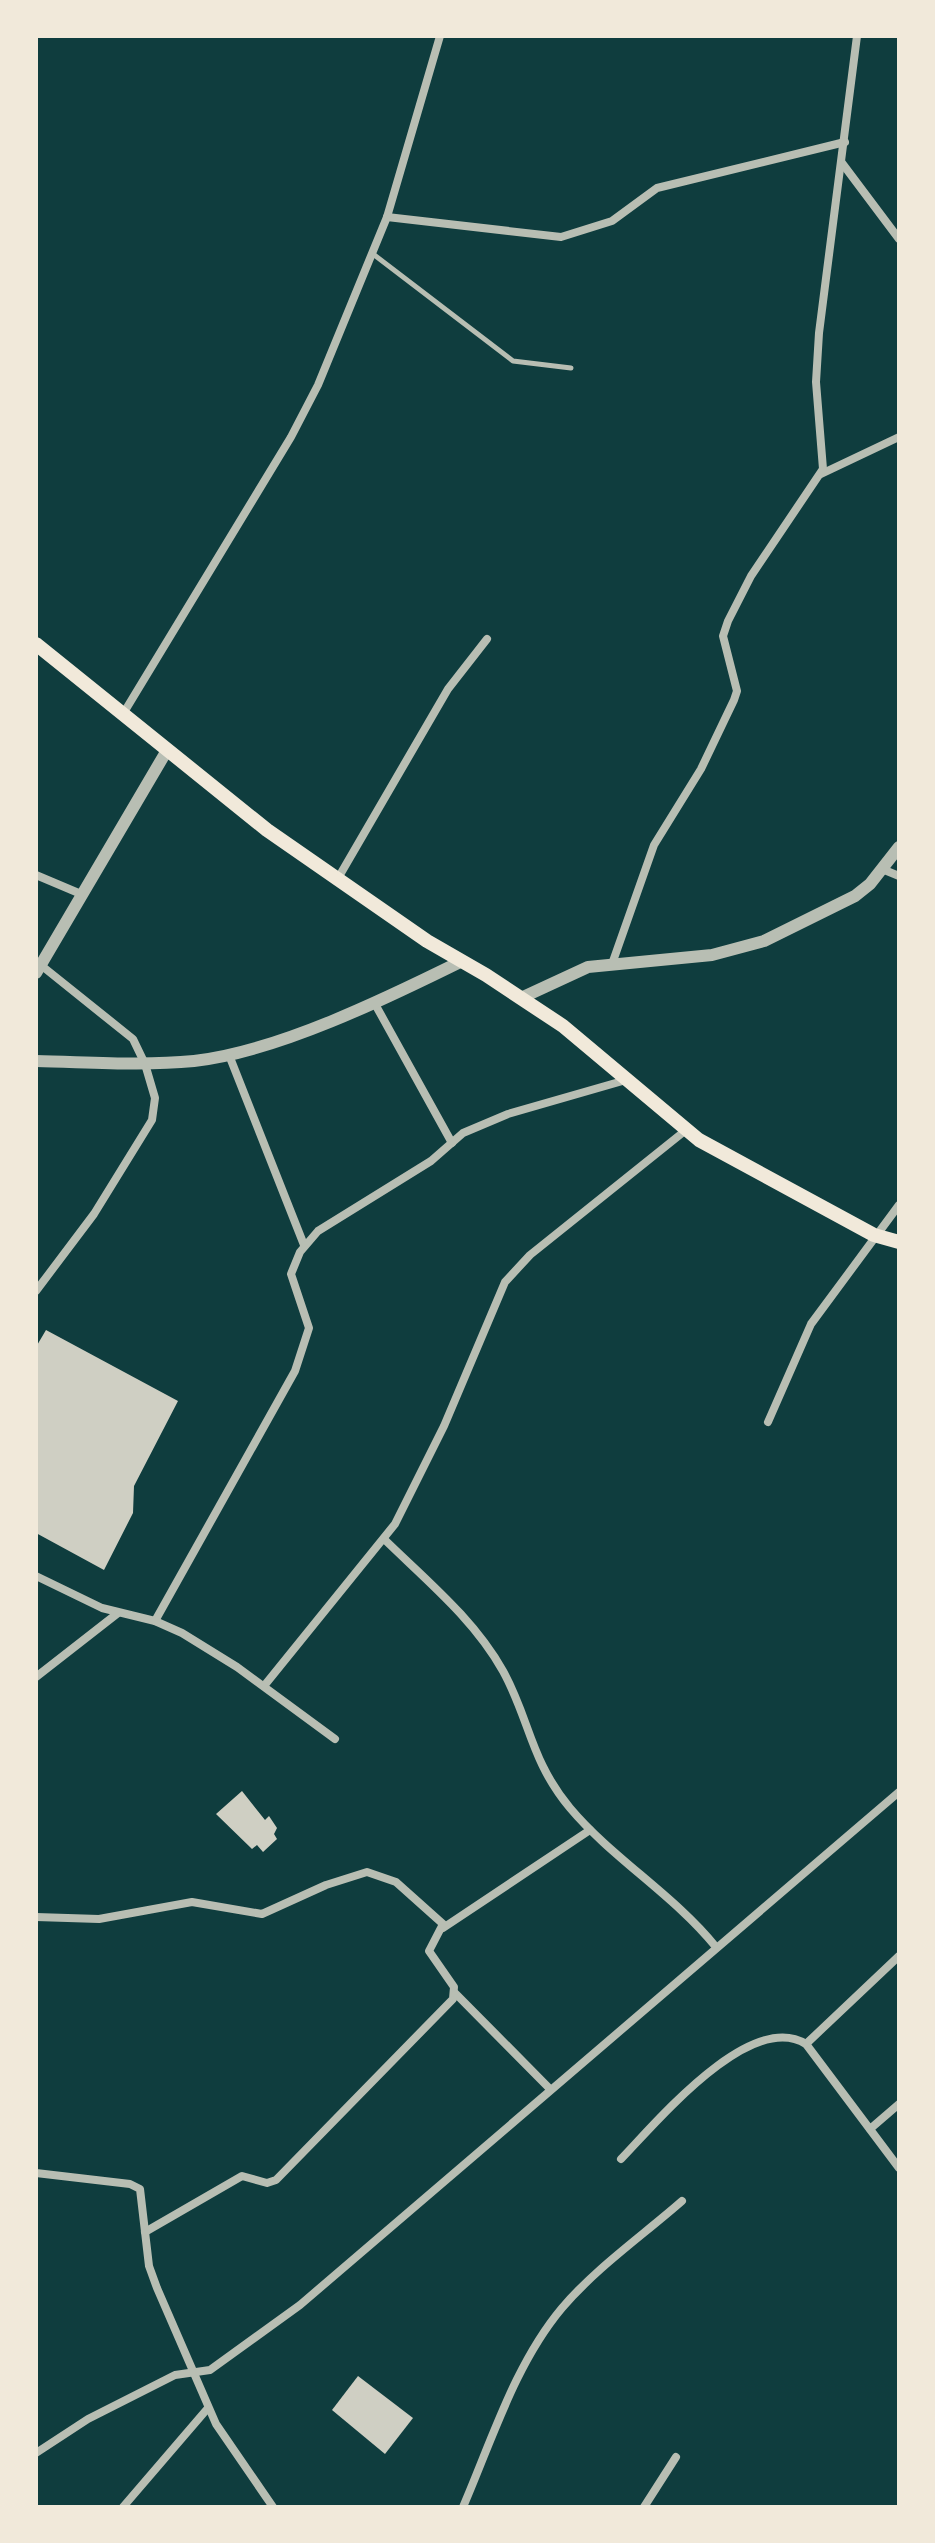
<svg xmlns="http://www.w3.org/2000/svg" width="935" height="2543" viewBox="0 0 935 2543" font-family="'Archivo Narrow',sans-serif">
<style>
.building{fill:#cfcfc3}
.lines{fill:none;stroke-linecap:round;stroke-linejoin:round}
.service{stroke:#b8beb3;stroke-width:5}
.minor{stroke:#b8beb3;stroke-width:8}
.tertiary{stroke:#b8beb3;stroke-width:12}
.secondary{stroke:#f1e9da;stroke-width:14}
</style>
<rect width="100%" height="100%" fill="#0f3d3e"/>
<g class="building">
<path d="M 46,1330 L 178,1401 L 134,1486 L 133,1513 L 104,1570 L 36,1533 L 36,1347 Z"/>
<path d="M 242,1791 L 265,1820 L 269,1816 L 277,1828 L 274,1834 L 277,1839 L 263,1852 L 257,1845 L 252,1849 L 216,1814 Z"/>
<path d="M 358,2376 L 413,2418 L 385,2454 L 332,2410 Z"/>
</g>
<g class="lines">
<path class="service" d="M 373,254 L 513,361 L 571,368"/>
<g class="minor">
<path d="M 842,163 L 899,239"/>
<path d="M 387,217 L 561,237 L 612,221 L 657,188 L 845,142"/>
<path d="M 821,474 L 899,437"/>
<path d="M 123,714 L 291,437 L 318,385 L 387,217 L 440,36"/>
<path d="M 882,869 L 899,876"/>
<path d="M 36,875 L 81,894"/>
<path d="M 337,880 L 448,689 L 487,639"/>
<path d="M 612,964 L 654,845 L 701,769 L 734,700 L 737,691 L 723,636 L 728,621 L 751,576 L 823,469 L 816,382 L 819,333 L 857,36"/>
<path d="M 375,1004 L 452,1143"/>
<path d="M 229,1055 L 304,1245"/>
<path d="M 36,1291 L 94,1214 L 152,1120 L 155,1098 L 145,1064 L 133,1039 L 37,962"/>
<path d="M 768,1422 L 811,1324 L 899,1205"/>
<path d="M 384,1539 C 426,1580 474,1619 503,1671 C 530,1720 530,1760 570,1808 C 613,1859 673,1894 716,1947"/>
<path d="M 36,1576 L 102,1608 L 155,1621 L 182,1633 L 237,1667 L 335,1739"/>
<path d="M 155,1621 L 295,1371 L 309,1328 L 291,1274 L 300,1252 L 318,1231 L 431,1161 L 463,1133 L 508,1114 L 626,1080"/>
<path d="M 36,1677 L 118,1613"/>
<path d="M 264,1686 L 395,1524 L 444,1426 L 505,1282 L 530,1255 L 686,1130"/>
<path d="M 36,1917 L 99,1919 L 192,1902 L 262,1914 L 326,1885 L 367,1872 L 396,1882 L 443,1924 L 429,1951 L 454,1987 L 453,1999 L 276,2180 L 267,2183 L 242,2176 L 145,2232"/>
<path d="M 443,1928 L 590,1830"/>
<path d="M 456,1994 L 550,2089"/>
<path d="M 806,2044 L 899,1956"/>
<path d="M 870,2129 L 899,2104"/>
<path d="M 621,2159 C 655,2124 750,2009 806,2044 L 899,2168"/>
<path d="M 36,2173 L 130,2184 L 140,2189 L 149,2266 L 157,2288 L 216,2424 L 273,2507"/>
<path d="M 36,2453 L 88,2419 L 175,2375 L 210,2370 L 300,2305 L 899,1792"/>
<path d="M 123,2507 L 208,2408"/>
<path d="M 463,2507 C 492,2440 515,2364 562,2308 C 596,2268 642,2236 682,2201"/>
<path d="M 644,2507 L 676,2457"/>
</g>
<g class="tertiary">
<path d="M 36,973 L 166,752"/>
<path d="M 521,998 L 588,967 L 712,955 L 764,941 L 855,896 L 870,884 L 899,847"/>
<path d="M 36,1061 C 89,1062 142,1066 194,1061 C 277,1052 387,998 462,961"/>
</g>
<path class="secondary" d="M 36,644 L 267,830 L 427,941 L 486,975 L 563,1026 L 699,1140 L 874,1235 L 899,1242"/>
</g>
<rect width="935" height="2543" fill="none" stroke="#f1e9da" stroke-width="76"/>
</svg>
